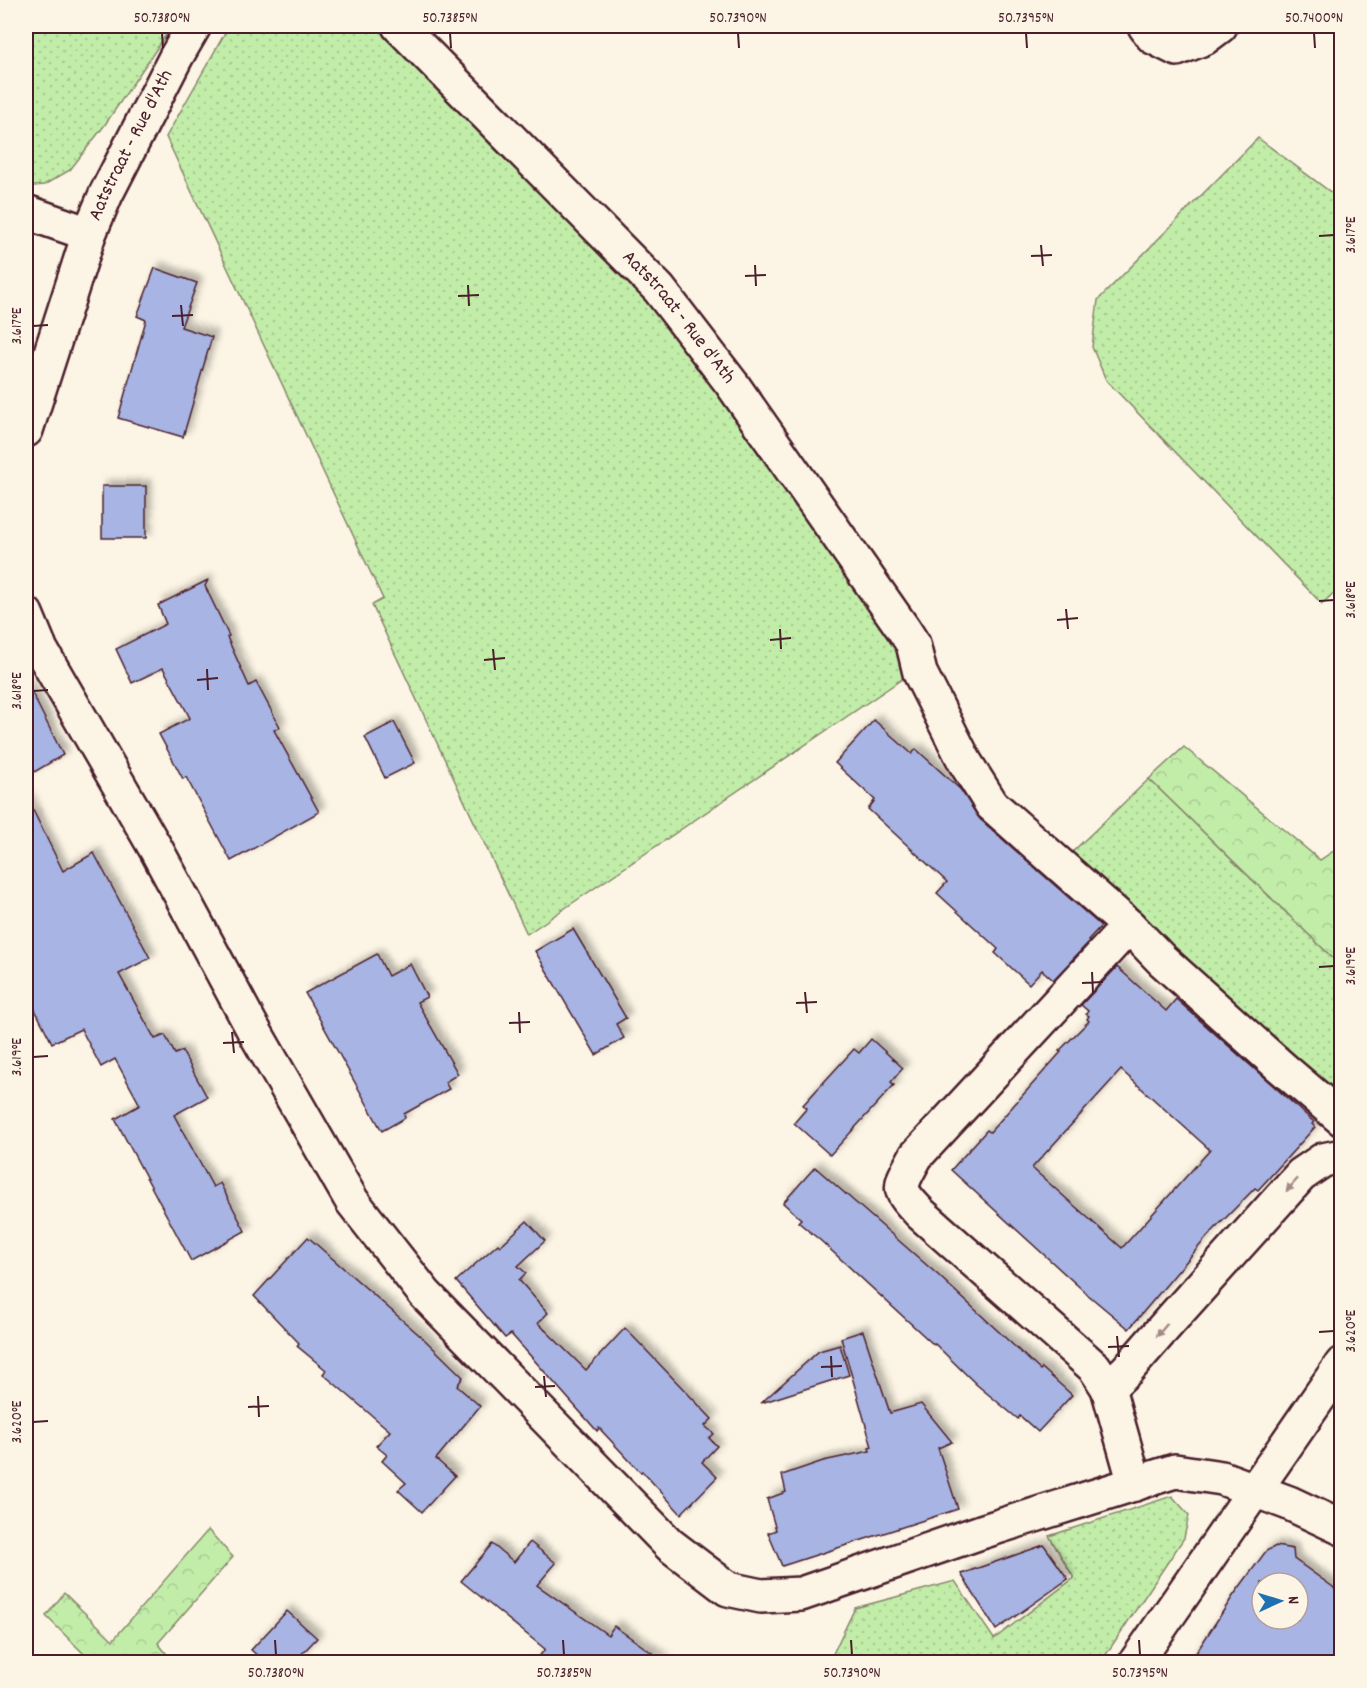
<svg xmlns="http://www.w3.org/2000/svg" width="1367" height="1688" viewBox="0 0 1367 1688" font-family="Dekko,sans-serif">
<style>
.grass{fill:url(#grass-dots);stroke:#86866a;stroke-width:1.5}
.forest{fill:url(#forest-crowns);stroke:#86866a;stroke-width:1.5}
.building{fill:#a7b4e4;stroke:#4a1f2b;stroke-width:1.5;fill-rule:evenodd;filter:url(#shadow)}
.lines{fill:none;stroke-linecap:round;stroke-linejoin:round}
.minor-casing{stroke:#4a1f2b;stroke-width:38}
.major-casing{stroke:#4a1f2b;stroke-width:38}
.minor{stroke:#fcf5e5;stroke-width:33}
.major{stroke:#fcf5e5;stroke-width:33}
.oneway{fill:#a38a88}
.ticks{fill:none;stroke:#4a1f2b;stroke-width:2}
.labels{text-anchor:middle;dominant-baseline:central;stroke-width:5;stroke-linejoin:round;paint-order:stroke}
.street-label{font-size:20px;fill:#4a1f2b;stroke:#fcf5e5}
.neatline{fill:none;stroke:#4a1f2b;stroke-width:2}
.ticks-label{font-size:15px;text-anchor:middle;fill:#4a1f2b}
</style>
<defs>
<pattern id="grass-dots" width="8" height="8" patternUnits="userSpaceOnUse" patternTransform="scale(1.5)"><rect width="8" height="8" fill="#c2eda9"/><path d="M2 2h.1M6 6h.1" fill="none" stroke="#a8cb92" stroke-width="1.8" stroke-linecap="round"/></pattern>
<pattern id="forest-crowns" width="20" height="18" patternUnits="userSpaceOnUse" patternTransform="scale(1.5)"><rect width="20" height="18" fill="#c2eda9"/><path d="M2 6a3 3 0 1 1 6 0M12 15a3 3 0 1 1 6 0" fill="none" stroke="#a8cb92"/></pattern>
<filter id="shadow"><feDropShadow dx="5.5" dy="-5.5" stdDeviation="3" flood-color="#0004"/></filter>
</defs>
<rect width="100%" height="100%" fill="#fcf5e5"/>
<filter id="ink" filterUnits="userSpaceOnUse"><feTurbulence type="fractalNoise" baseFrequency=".0167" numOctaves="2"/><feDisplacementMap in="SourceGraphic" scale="12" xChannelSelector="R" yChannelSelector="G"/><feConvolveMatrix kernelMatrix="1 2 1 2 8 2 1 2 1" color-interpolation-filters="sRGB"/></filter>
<g filter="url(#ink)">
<g class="grass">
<path d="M 26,26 L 172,26 L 104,126 L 70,170 L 44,185 L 26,187 Z"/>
<path d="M 229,26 L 383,26 L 622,260 L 905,644 L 908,675 L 527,934 L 372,605 L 383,599 L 166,137 Z"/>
<path d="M 1258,138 L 1341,200 L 1342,585 L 1322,604 L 1106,380 L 1092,347 L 1098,300 Z"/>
<path d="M 1149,779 L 1341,966 L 1341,1096 L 1069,855 Z"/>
<path d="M 1172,1496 L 1189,1515 L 1184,1538 L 1101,1662 L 829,1662 L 855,1608 L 955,1581 L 994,1639 L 1074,1578 L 1049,1536 Z"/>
</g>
<g class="forest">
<path d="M 1184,747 L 1320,860 L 1341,846 L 1341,966 L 1149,779 Z"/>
<path d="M 208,1530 L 233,1557 L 158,1643 L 173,1662 L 92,1662 L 46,1616 L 64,1593 L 113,1640 Z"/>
</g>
<g class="building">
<path d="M 155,268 L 197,283 L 181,327 L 212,337 L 183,437 L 118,418 L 146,320 L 137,316 Z"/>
<rect x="102" y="486" width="44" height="52"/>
<path d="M 208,580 L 205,586 L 229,636 L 227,637 L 249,686 L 256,682 L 280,727 L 274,730 L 319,812 L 231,861 L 186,777 L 183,779 L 159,734 L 190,718 L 163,668 L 132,683 L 116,649 L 166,624 L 158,605 Z"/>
<path d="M 26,681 L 63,755 L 26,777 Z"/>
<path d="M 874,720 L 912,754 L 916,749 L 961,790 L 980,819 L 1101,926 L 1088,940 L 1089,942 L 1053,980 L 1042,970 L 1029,984 L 995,953 L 998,949 L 937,893 L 947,882 L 868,809 L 875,800 L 835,763 Z"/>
<path d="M 394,722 L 415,763 L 385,778 L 365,737 Z"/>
<path d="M 26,796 L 63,871 L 94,853 L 150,958 L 119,974 L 155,1039 L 165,1035 L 175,1054 L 182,1051 L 207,1097 L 174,1115 L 213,1187 L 220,1183 L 245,1231 L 191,1261 L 115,1119 L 140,1105 L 115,1059 L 101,1067 L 81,1029 L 52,1043 L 26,992 Z"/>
<path d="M 573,929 L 626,1018 L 616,1024 L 624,1038 L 596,1055 L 535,951 Z"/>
<path d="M 377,954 L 388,976 L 410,964 L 427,997 L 417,1002 L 458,1074 L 445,1082 L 449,1089 L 404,1114 L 405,1118 L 382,1131 L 305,993 Z"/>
<path d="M 1117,967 L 1166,1011 L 1176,999 L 1314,1122 L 1312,1124 L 1315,1127 L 1258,1190 L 1255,1188 L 1207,1237 L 1129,1329 L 1087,1294 L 951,1170 L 987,1130 L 990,1132 L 1061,1052 L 1059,1051 L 1089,1021 L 1087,1019 L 1089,1016 L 1086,1014 L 1088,1011 L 1081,1005 ZM 1121,1070 L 1210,1150 L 1122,1248 L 1032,1168 Z"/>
<path d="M 871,1039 L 903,1068 L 891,1082 L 894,1085 L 830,1155 L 794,1123 L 807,1108 L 803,1105 L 854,1049 L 859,1053 Z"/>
<path d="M 815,1167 L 938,1275 L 1040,1370 L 1042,1368 L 1072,1395 L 1038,1432 L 1020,1416 L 1018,1419 L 977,1385 L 935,1344 L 934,1345 L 821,1241 L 798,1222 L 801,1219 L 783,1203 Z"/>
<path d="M 527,1221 L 545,1241 L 518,1266 L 526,1273 L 519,1280 L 548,1313 L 538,1323 L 586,1370 L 625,1328 L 712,1419 L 705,1426 L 714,1434 L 709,1438 L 717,1446 L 702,1462 L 717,1477 L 681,1514 L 642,1471 L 641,1473 L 599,1428 L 597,1431 L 511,1334 L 505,1338 L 456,1281 L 498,1244 L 500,1246 Z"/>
<path d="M 308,1237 L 425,1340 L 463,1377 L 457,1386 L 480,1406 L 436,1459 L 455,1476 L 422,1512 L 398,1490 L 406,1483 L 382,1461 L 387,1455 L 376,1446 L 390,1431 L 323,1374 L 326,1370 L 297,1346 L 299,1343 L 254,1296 Z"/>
<path d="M 863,1331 L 890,1413 L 921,1404 L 952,1442 L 938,1448 L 958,1509 L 782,1566 L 768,1533 L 776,1530 L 767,1499 L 786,1492 L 782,1475 L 823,1461 L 870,1451 L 869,1448 L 872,1447 L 841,1338 Z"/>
<path d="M 840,1345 L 849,1375 L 761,1403 L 819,1351 Z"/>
<path d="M 530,1542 L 556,1563 L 537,1585 L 608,1635 L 614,1626 L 665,1662 L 535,1662 L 545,1649 L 461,1581 L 492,1544 L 514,1562 Z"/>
<path d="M 1044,1545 L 1068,1579 L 996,1630 L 961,1574 Z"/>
<path d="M 1276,1546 L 1293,1549 L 1294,1559 L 1333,1587 L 1341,1596 L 1341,1662 L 1190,1662 L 1233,1596 L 1266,1551 ZM 1262,1583 L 1298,1583 L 1298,1619 L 1262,1619 Z"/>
<path d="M 287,1611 L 317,1638 L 294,1662 L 265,1662 L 251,1650 Z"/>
</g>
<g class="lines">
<defs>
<g id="minor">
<path id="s1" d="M 399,26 L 659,289 L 732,384 L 904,630 L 913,644 L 920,673 L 965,762 L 992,805 L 1129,926 L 1162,960 L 1281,1067 L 1342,1119"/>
<path d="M 1145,26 L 1153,37 L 1177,49 L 1204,38 L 1220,26"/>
<path d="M 26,212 L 89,234"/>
<path id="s2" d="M 26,430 L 89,234 L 106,194 L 176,57 L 194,26"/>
<path d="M 26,614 L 41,650 L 156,849 L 252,1027 L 352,1201 L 425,1294 L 670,1545 L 728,1589 L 761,1596 L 801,1594 L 981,1532 L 1175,1471 L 1222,1478 L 1289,1503 L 1342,1528"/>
<path d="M 1129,926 L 916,1156 C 899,1188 895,1187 921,1214 L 1095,1368 L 1108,1388 L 1135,1484"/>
<path d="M 1108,1388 L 1127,1370 L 1168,1323 L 1301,1175 L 1323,1160 L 1342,1156"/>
</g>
<path id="major" d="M 1136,1662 L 1342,1364"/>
</defs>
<use href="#minor" class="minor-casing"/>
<use href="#major" class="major-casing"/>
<use href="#minor" class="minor"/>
<use href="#major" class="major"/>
</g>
<defs><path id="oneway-solid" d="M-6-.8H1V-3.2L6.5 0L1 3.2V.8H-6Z" transform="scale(1.5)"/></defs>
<g class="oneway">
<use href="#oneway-solid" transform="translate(1292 1185) rotate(132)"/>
<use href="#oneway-solid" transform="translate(1162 1330) rotate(130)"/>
</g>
</g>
<path class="ticks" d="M 162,33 L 163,48M 450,33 L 451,48M 738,33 L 739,48M 1026,33 L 1027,48M 1314,33 L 1315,48M 1319,236 L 1334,235M 1041,245 L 1043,266M 1031,256 L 1052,255M 755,265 L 756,286M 745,276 L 766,275M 468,285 L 469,306M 458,296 L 479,295M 181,305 L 183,326M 172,316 L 193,315M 33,326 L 48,325M 1319,601 L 1334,600M 1066,609 L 1068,629M 1057,620 L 1078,618M 780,629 L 781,649M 770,640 L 791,638M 493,649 L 495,670M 484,660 L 505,658M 207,669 L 208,690M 197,680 L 218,678M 33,691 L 48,690M 1319,967 L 1334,966M 1092,972 L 1093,993M 1082,983 L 1103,982M 805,992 L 807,1013M 796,1003 L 817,1002M 519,1012 L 520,1033M 509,1023 L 530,1022M 232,1032 L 234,1053M 223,1043 L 244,1042M 33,1057 L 48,1056M 1319,1332 L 1334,1331M 1117,1336 L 1119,1357M 1108,1347 L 1129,1346M 831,1356 L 832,1377M 821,1367 L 842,1366M 544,1376 L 546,1397M 535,1387 L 555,1386M 258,1396 L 259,1417M 248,1407 L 269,1406M 33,1422 L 48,1421M 275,1640 L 276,1655M 563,1640 L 564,1655M 851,1640 L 852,1655M 1139,1640 L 1140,1655"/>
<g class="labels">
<g class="street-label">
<text stroke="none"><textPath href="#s2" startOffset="304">Aatstraat - Rue d'Ath</textPath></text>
<text stroke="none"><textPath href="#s1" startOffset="404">Aatstraat - Rue d'Ath</textPath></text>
</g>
</g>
<rect width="1367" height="1688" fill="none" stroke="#fcf5e5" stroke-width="66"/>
<g transform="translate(1280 1601) rotate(86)"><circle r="28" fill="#fcf5e5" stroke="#b59f9b" stroke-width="1.5"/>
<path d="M0-4.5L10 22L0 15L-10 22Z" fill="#1f6fb2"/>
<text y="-9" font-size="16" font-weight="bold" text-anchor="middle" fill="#4a1f2b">N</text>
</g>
<rect x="33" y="33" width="1301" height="1622" class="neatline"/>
<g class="ticks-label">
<text x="162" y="22">50.7380°N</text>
<text x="450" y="22">50.7385°N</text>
<text x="738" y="22">50.7390°N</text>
<text x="1026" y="22">50.7395°N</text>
<text x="1314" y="22">50.7400°N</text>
<text transform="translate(1350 235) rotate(-90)" y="5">3.617°E</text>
<text transform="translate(16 326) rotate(-90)" y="5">3.617°E</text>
<text transform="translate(1350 600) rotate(-90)" y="5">3.618°E</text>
<text transform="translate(16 691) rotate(-90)" y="5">3.618°E</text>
<text transform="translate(1350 966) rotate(-90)" y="5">3.619°E</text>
<text transform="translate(16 1057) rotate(-90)" y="5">3.619°E</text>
<text transform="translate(1350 1331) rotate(-90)" y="5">3.620°E</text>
<text transform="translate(16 1422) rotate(-90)" y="5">3.620°E</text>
<text x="276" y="1677">50.7380°N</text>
<text x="564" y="1677">50.7385°N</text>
<text x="852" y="1677">50.7390°N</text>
<text x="1140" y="1677">50.7395°N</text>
</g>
</svg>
